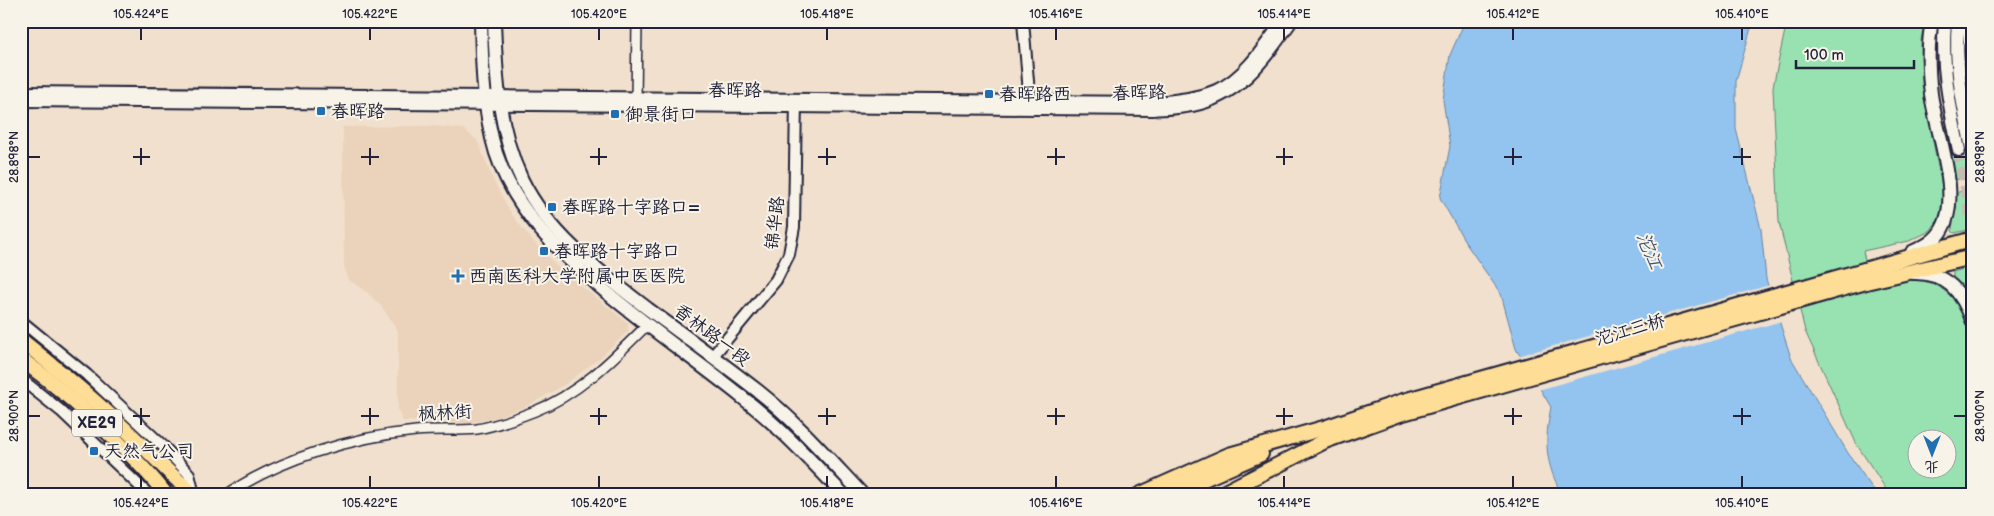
<svg xmlns="http://www.w3.org/2000/svg" width="1994" height="516" viewBox="0 0 1994 516" font-family="'Balsamiq Sans','LXGW WenKai TC',sans-serif">
<style>
.built{fill:#ebd2ba}
.green{fill:#98e2b2;stroke:#5d8276;fill-rule:evenodd}
.water{fill:#93c4ef;stroke:#6683a7}
.pier{fill:#f0e0cd}
.lines{fill:none;stroke-linecap:round;stroke-linejoin:round}
.secondary-tunnel{stroke:#c7bab0;stroke-width:12;stroke-dasharray:12 6;stroke-linecap:butt}
.minor-casing{stroke:#22223b;stroke-width:12}
.tertiary-casing{stroke:#22223b;stroke-width:14}
.secondary-casing{stroke:#22223b;stroke-width:16}
.trunk-casing{stroke:#22223b;stroke-width:18}
.minor{stroke:#f7f3e8;stroke-width:9}
.tertiary{stroke:#f7f3e8;stroke-width:10}
.secondary{stroke:#f7f3e8;stroke-width:12}
.trunk{stroke:#fedd96;stroke-width:14}
.ticks{fill:none;stroke:#22223b;stroke-width:2}
.poi-dot{fill:#1f6fb2;stroke:#f7f3e8;stroke-width:2}
.labels{text-anchor:middle;dominant-baseline:central;stroke-width:4;stroke-linejoin:round;paint-order:stroke}
.shield{fill:#f7f3e8;stroke:#62616f;stroke-width:1}
.shield-label{font-size:16px;font-weight:bold;fill:#22223b}
.street-label{font-size:18px;fill:#22223b;stroke:#f7f3e8}
.poi-label{font-size:18px;fill:#22223b;stroke:#f7f3e8;text-anchor:start}
.water-label{font-size:19px;font-style:italic;fill:#445371;stroke:#f7f3e8}
.neatline{fill:none;stroke:#22223b;stroke-width:2}
.ticks-label{font-size:12px;text-anchor:middle;fill:#22223b}
</style>
<rect width="100%" height="100%" fill="#f0e0cd"/>
<filter id="ink" filterUnits="userSpaceOnUse"><feTurbulence type="fractalNoise" baseFrequency=".02" numOctaves="2"/><feDisplacementMap in="SourceGraphic" scale="10" xChannelSelector="R" yChannelSelector="G"/><feConvolveMatrix kernelMatrix="1 2 1 2 8 2 1 2 1" color-interpolation-filters="sRGB"/></filter>
<g filter="url(#ink)">
<path class="built" d="M 430,126 L 463,129 L 477,140 L 494,182 L 512,215 L 532,240 L 562,271 L 628,323 L 628,331 L 601,357 L 564,385 L 527,406 L 494,418 L 469,423 L 403,421 L 398,411 L 398,331 L 382,307 L 368,293 L 349,280 L 344,266 L 343,127 Z"/>
<g class="green">
<path d="M 1787,21 L 1925,21 L 1921,40 L 1922,85 L 1944,197 L 1941,216 L 1930,231 L 1909,241 L 1863,251 L 1871,288 L 1893,281 L 1916,277 L 1934,283 L 1951,296 L 1963,313 L 1973,352 L 1973,495 L 1890,495 L 1857,445 L 1805,331 L 1779,222 L 1773,87 ZM 1916,438 L 1946,438 L 1946,468 L 1916,468 Z"/>
<path d="M 1973,150 L 1973,180 L 1954,179 L 1948,156 Z"/>
<path d="M 1973,188 L 1973,229 L 1954,233 L 1952,231 L 1955,193 Z"/>
<path d="M 1973,266 L 1973,303 L 1953,281 L 1953,272 Z"/>
</g>
<path class="water" d="M 1465,21 L 1753,21 L 1736,81 L 1736,129 L 1761,229 L 1766,279 L 1791,358 L 1848,453 L 1877,495 L 1562,495 C 1545,462 1544,443 1551,407 L 1516,349 L 1501,294 L 1467,245 L 1440,198 L 1450,146 L 1443,100 L 1450,55 Z"/>
<path class="pier" d="M 1770,285 L 1782,321 L 1538,390 L 1518,356 Z"/>
<g class="lines">
<path class="secondary-tunnel" d="M 1959,150 L 1973,227"/>
<defs>
<g id="minor">
<path d="M 636,104 L 637,21"/>
<path d="M 226,495 C 279,459 352,437 416,431 C 436,429 457,431 477,429 C 496,426 517,418 535,411 C 579,394 614,358 646,326"/>
</g>
<g id="tertiary">
<path d="M 1023,21 L 1030,105"/>
<path d="M 21,92 L 1155,102 C 1175,100 1197,98 1216,90 C 1244,78 1265,45 1282,21"/>
<path d="M 21,101 L 1153,110 C 1166,109 1179,109 1192,106 C 1240,97 1265,59 1292,21"/>
<path d="M 21,321 L 87,375 L 163,446 L 189,474 L 194,495"/>
<path d="M 712,357 L 776,280 L 789,254 L 794,227 L 796,100"/>
<path d="M 21,379 L 61,411 L 149,495"/>
</g>
<g id="secondary">
<path d="M 481,21 C 482,66 483,110 496,153 C 515,211 559,253 605,291 C 649,328 697,361 743,398 C 780,427 811,461 844,495"/>
<path d="M 494,21 C 496,76 498,130 522,180 C 549,235 601,273 648,309 C 685,336 722,363 758,391 C 796,421 829,459 863,495"/>
<path d="M 1945,21 C 1941,66 1950,107 1959,150"/>
<path d="M 1958,21 C 1954,65 1963,105 1972,148"/>
<path d="M 1968,21 L 1973,77"/>
<path d="M 1912,252 C 1923,247 1936,241 1942,229 C 1962,195 1936,132 1931,94 C 1928,69 1927,46 1932,21"/>
<path d="M 1913,273 C 1947,272 1962,292 1973,322"/>
</g>
<g id="trunk">
<path d="M 21,340 C 56,368 91,397 124,428 C 148,450 169,474 194,495"/>
<path d="M 21,359 C 58,386 93,417 125,449 C 139,464 154,478 166,495"/>
<path d="M 1139,495 L 1229,455 L 1324,428 L 1400,402 L 1973,239"/>
<path d="M 1167,495 L 1261,454"/>
<path d="M 1219,495 L 1325,441 L 1403,413 L 1866,282 L 1973,257"/>
</g>
</defs>
<use href="#minor" class="minor-casing"/>
<use href="#tertiary" class="tertiary-casing"/>
<use href="#secondary" class="secondary-casing"/>
<use href="#trunk" class="trunk-casing"/>
<use href="#minor" class="minor"/>
<use href="#tertiary" class="tertiary"/>
<use href="#secondary" class="secondary"/>
<use href="#trunk" class="trunk"/>
</g>
</g>
<path class="ticks" d="M 141,28 L 141,40M 370,28 L 370,40M 599,28 L 599,40M 827,28 L 827,40M 1056,28 L 1056,40M 1284,28 L 1284,40M 1513,28 L 1513,40M 1742,28 L 1742,40M 141,148 L 141,165M 370,148 L 370,165M 599,148 L 599,165M 827,148 L 827,165M 1056,148 L 1056,165M 1284,148 L 1284,165M 1513,148 L 1513,165M 1742,148 L 1742,165M 28,157 L 40,157M 133,157 L 150,157M 361,157 L 379,157M 590,157 L 607,157M 818,157 L 836,157M 1047,157 L 1065,157M 1276,157 L 1293,157M 1504,157 L 1522,157M 1733,157 L 1751,157M 1954,157 L 1966,157M 141,408 L 141,425M 370,408 L 370,425M 599,408 L 599,425M 827,408 L 827,425M 1056,408 L 1056,425M 1284,408 L 1284,425M 1513,408 L 1513,425M 1742,408 L 1742,425M 28,416 L 40,416M 133,416 L 150,416M 361,416 L 379,416M 590,416 L 607,416M 818,416 L 836,416M 1047,416 L 1065,416M 1276,416 L 1293,416M 1504,416 L 1522,416M 1733,416 L 1751,416M 1954,416 L 1966,416M 141,476 L 141,488M 370,476 L 370,488M 599,476 L 599,488M 827,476 L 827,488M 1056,476 L 1056,488M 1284,476 L 1284,488M 1513,476 L 1513,488M 1742,476 L 1742,488"/>
<g class="poi-dot">
<rect x="984" y="89" width="10" height="10" rx="2.5"/>
<rect x="316" y="106" width="10" height="10" rx="2.5"/>
<rect x="610" y="109" width="10" height="10" rx="2.5"/>
<rect x="547" y="202" width="10" height="10" rx="2.5"/>
<rect x="539" y="246" width="10" height="10" rx="2.5"/>
<path d="M455.5 268.5h5v5h5v5h-5v5h-5v-5h-5v-5h5z"/>
<rect x="89" y="446" width="10" height="10" rx="2.5"/>
</g>
<g class="labels">
<rect class="shield" x="72" y="409.5" width="50" height="27" rx="4"/>
<g class="shield-label">
<text x="97" y="423">XE29</text>
</g>
<g class="street-label">
<text x="735" y="90">春晖路</text>
<text transform="translate(1139 93) rotate(-2)">春晖路</text>
<text transform="translate(775 223) rotate(-83)">锦华路</text>
<text transform="translate(1630 330) rotate(-16)">沱江三桥</text>
<text transform="translate(712 335) rotate(37)">香林路一段</text>
<text transform="translate(445 413) rotate(-3)">枫林街</text>
</g>
<g class="poi-label">
<text x="999" y="94">春晖路西</text>
<text x="331" y="111">春晖路</text>
<text x="625" y="114">御景街口</text>
<text x="562" y="207">春晖路十字路口=</text>
<text x="554" y="251">春晖路十字路口</text>
<text x="469" y="276">西南医科大学附属中医医院</text>
<text x="104" y="451">天然气公司</text>
</g>
<g class="water-label">
<text transform="translate(1649 251) rotate(68)">沱江</text>
</g>
</g>
<rect width="1994" height="516" fill="none" stroke="#f7f3e8" stroke-width="55"/>
<g transform="translate(1932 454) rotate(180)"><circle r="24" fill="#f7f3e8" stroke="#a29fa3"/>
<path d="M0-4L9 19L0 12L-9 19Z" fill="#1f6fb2"/>
<text y="-8" font-size="14" font-weight="bold" text-anchor="middle" fill="#22223b">北</text>
</g>
<path d="M1796 60v8h118v-8" fill="none" stroke="#22223b" stroke-width="2.5"/>
<text x="1804" y="60" font-size="15" fill="#22223b" stroke="#f7f3e8" stroke-width="4" paint-order="stroke">100 m</text>
<rect x="28" y="28" width="1938" height="460" class="neatline"/>
<g class="ticks-label">
<text x="141" y="18">105.424°E</text>
<text x="370" y="18">105.422°E</text>
<text x="599" y="18">105.420°E</text>
<text x="827" y="18">105.418°E</text>
<text x="1056" y="18">105.416°E</text>
<text x="1284" y="18">105.414°E</text>
<text x="1513" y="18">105.412°E</text>
<text x="1742" y="18">105.410°E</text>
<text transform="translate(1980 157) rotate(-90)" y="4">28.898°N</text>
<text transform="translate(14 157) rotate(-90)" y="4">28.898°N</text>
<text transform="translate(1980 416) rotate(-90)" y="4">28.900°N</text>
<text transform="translate(14 416) rotate(-90)" y="4">28.900°N</text>
<text x="141" y="507">105.424°E</text>
<text x="370" y="507">105.422°E</text>
<text x="599" y="507">105.420°E</text>
<text x="827" y="507">105.418°E</text>
<text x="1056" y="507">105.416°E</text>
<text x="1284" y="507">105.414°E</text>
<text x="1513" y="507">105.412°E</text>
<text x="1742" y="507">105.410°E</text>
</g>
</svg>
